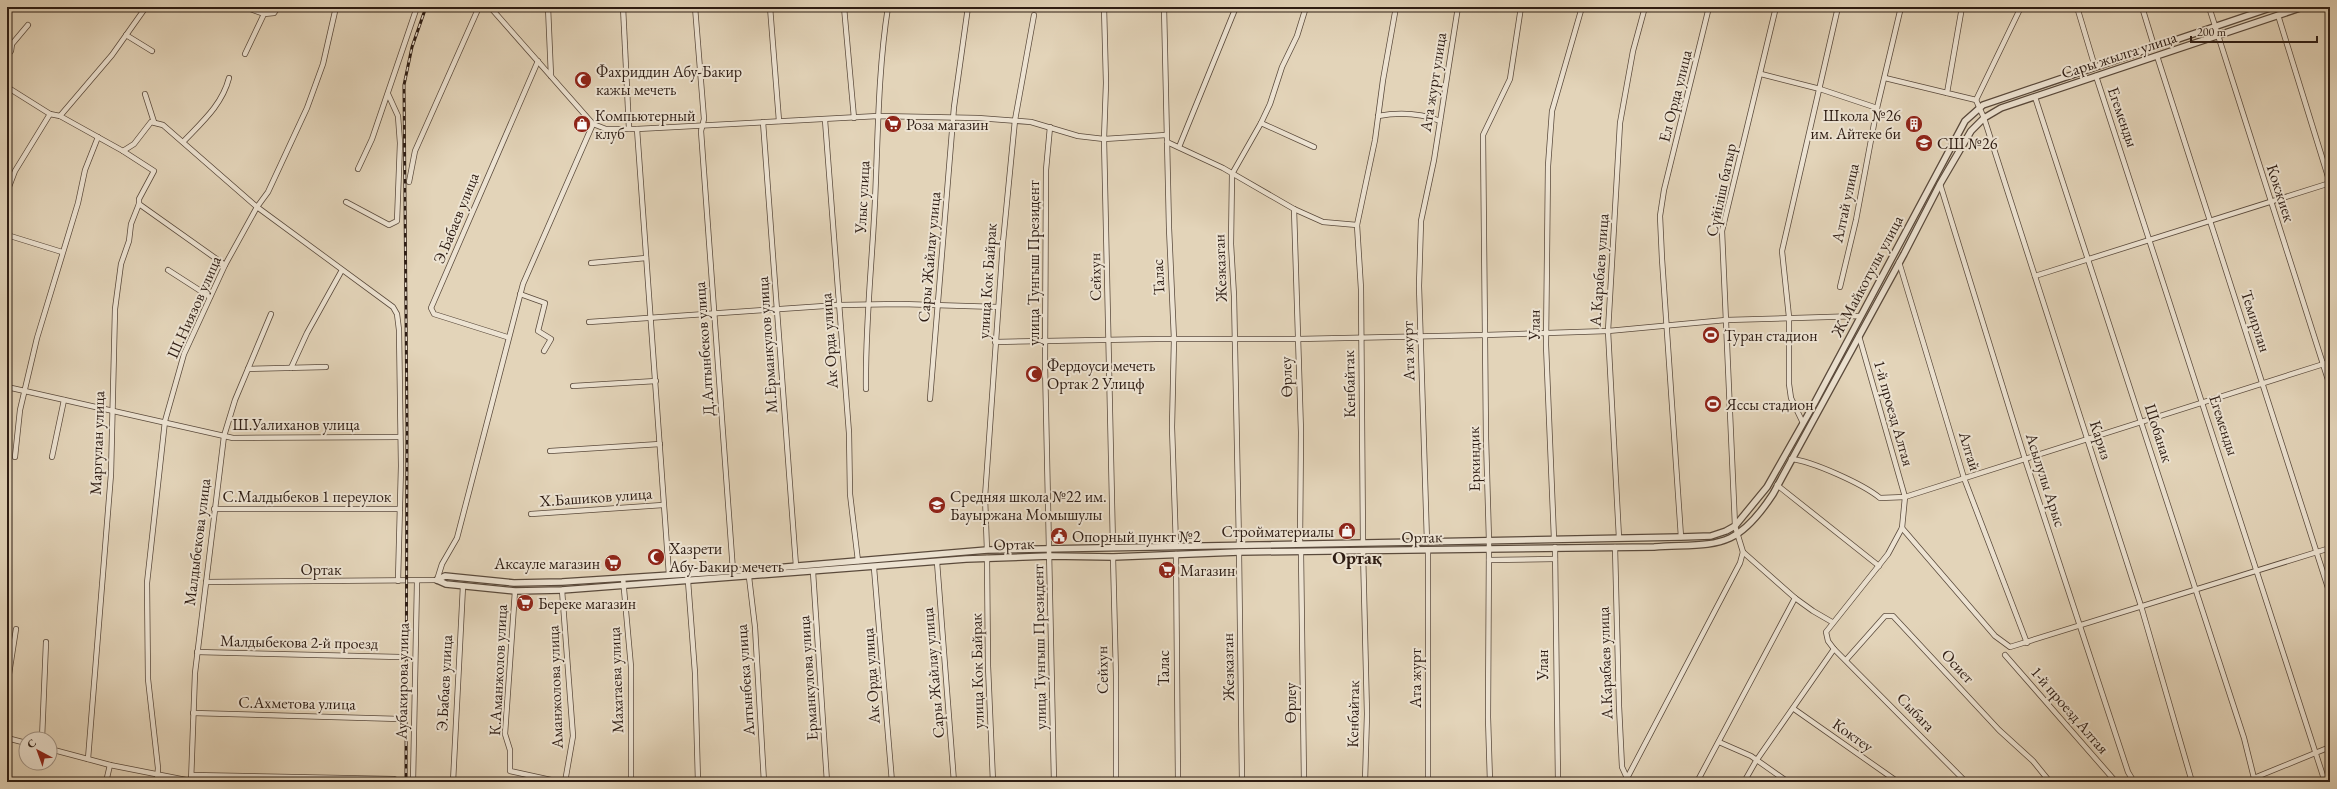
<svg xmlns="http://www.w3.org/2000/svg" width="2337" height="789" viewBox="0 0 2337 789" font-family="'EB Garamond',serif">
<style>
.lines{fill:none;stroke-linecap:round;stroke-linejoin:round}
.minor-casing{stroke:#5a4a3c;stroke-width:6}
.tertiary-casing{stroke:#5a4a3c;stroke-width:8}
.minor{stroke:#ede3d2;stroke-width:4.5}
.tertiary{stroke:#ede3d2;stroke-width:5.5}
.rail-casing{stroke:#2d1c13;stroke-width:3}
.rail{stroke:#ede3d2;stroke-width:1.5;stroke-dasharray:4.5;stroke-linecap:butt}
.labels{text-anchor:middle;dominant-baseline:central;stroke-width:4;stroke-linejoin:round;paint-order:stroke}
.street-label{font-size:16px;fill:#2d1c13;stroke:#ede3d2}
.poi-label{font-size:16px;fill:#2d1c13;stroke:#ede3d2;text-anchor:start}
.quarter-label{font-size:18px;font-weight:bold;fill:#2d1c13;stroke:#ede3d2}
</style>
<rect width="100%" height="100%" fill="#e3d4b9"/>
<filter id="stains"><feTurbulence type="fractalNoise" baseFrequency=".005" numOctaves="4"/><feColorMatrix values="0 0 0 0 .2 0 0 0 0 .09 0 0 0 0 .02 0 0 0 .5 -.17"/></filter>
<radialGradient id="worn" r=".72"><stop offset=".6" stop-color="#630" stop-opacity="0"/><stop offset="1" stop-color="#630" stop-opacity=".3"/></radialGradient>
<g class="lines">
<defs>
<g id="minor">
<path d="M 146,7 L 112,55 L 60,116 L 123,151 L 134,144 L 151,122 L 163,125 L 257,207 L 268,192 L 307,108 L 323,64 L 336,7"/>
<path d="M 245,7 L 264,14"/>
<path d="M 490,7 L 593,124 L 606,129 L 637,129 L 878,116 L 978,118 L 1031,122 L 1078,136 L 1104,139 L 1166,135"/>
<path d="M 548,7 L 551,76"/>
<path d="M 623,7 L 629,129"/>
<path d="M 695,7 L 704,119 L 701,131 L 733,571"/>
<path d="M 770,7 L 779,121"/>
<path d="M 844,7 L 854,118"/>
<path d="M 1104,7 L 1106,83 L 1104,139 L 1113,547"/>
<path d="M 1164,7 L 1169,228 L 1174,339 L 1172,427 L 1176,546"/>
<path d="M 1962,7 L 1947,93 L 1976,100 L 1984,118 L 2141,606 L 2192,782"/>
<path d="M 2077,7 L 2095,67"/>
<path d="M 2142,7 L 2154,46"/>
<path d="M 2209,7 L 2330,386"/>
<path d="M 2278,15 L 2330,183"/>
<path d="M 126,35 L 152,51"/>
<path d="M 245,54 L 264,14 L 274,13 L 278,7"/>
<path d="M 7,56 L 11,51 L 12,44 L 28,25"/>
<path d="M 2157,56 L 2330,594"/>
<path d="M 1761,74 L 1820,89 L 1877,108"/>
<path d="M 2096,76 L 2325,782"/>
<path d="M 1885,78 L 1947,93"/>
<path d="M 7,87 L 50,114 L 60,116"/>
<path d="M 145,94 L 154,122"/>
<path d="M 2035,97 L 2244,738 L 2254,778 L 2330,747"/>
<path d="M 1976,100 L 2021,7"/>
<path d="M 1378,116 C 1400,112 1420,113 1440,121"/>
<path d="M 825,120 L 849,433 L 850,494 L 858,561"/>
<path d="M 763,122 L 796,566"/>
<path d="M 1261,123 L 1314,147"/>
<path d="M 1050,127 L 1046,170 L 1045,364 L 1054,782"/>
<path d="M 637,129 L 669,575"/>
<path d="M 183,142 C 202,122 222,105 229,78"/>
<path d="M 1167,142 L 1223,168 L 1294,209 L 1323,222 L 1357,225"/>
<path d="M 1179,147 L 1236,7"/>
<path d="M 358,169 L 372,139 L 417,7"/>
<path d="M 409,182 L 415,151 L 479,7"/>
<path d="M 1940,184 L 2025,459 L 2128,772 L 2134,782"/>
<path d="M 7,192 L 15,171 L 50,114"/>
<path d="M 346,202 L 389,225 L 397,221 L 400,143 L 398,116 L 388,94"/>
<path d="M 139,204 L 225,265"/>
<path d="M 1294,209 L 1301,432 L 1300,544"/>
<path d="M 7,235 L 62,252"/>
<path d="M 1899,262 L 1964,478 L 2027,643"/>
<path d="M 591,263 L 646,258"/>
<path d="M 168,270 L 210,297"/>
<path d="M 2035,276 L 2330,183"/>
<path d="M 1840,287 L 1856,220 L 1877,108 L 1901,7"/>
<path d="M 520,294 L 545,303 L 538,331 L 551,339 L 544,351"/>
<path d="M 589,322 L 839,305 L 901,304 L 998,307"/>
<path d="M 1859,336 L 1905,497 L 1902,528 L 1888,554 L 1826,632 L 1828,641 L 1834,649 L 1966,782"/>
<path d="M 507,337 L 434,314 L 431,308 L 538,61"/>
<path d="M 995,342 L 1156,339 L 1298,339 L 1485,335 L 1608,331 L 1726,320 L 1860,316"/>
<path d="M 291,368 L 307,333 L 342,270"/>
<path d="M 248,369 L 326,367"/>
<path d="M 573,386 L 656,381"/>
<path d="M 7,387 L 233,438 L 399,437"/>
<path d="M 866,389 C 865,326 872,264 875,201 C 878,136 878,71 888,7"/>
<path d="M 930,399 L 954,107 L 968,7"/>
<path d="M 1803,423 L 1791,398 L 1789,384 L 1789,317 L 1782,251 L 1838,7"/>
<path d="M 550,451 L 660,444"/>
<path d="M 15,457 L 20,410 L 37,338 L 78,203 L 85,170 L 98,137"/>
<path d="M 52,457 L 64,400"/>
<path d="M 1791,459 C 1812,461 1863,484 1880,498 L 1905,497 L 2330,362"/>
<path d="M 1777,485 L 1879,566"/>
<path d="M 214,509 L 400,509"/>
<path d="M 531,514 L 663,505"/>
<path d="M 1902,528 L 1995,636 L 2010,647 L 2330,548"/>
<path d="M 1681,537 L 1662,259 L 1660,216 L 1664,190 L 1709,7"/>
<path d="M 1619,538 L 1608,331 L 1620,123 L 1633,51 L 1645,7"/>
<path d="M 1554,539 L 1546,345 L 1548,166 L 1552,111 L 1582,7"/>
<path d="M 1427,542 L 1419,286 L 1421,221 L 1434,160 L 1458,7"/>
<path d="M 1363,543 L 1361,289 L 1357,225 L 1375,140 L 1383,80 L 1396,7"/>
<path d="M 1239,545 L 1234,296 L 1231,244 L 1232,174 L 1261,123 L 1270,104 L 1282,67 L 1297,36 L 1306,7"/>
<path d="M 1555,547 L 1558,782"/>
<path d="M 1615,547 L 1619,706 L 1622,767 L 1627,778"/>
<path d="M 987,550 L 985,497 L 1003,242 L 1015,120 L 1034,15"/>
<path d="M 1428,550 L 1428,782"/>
<path d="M 1363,551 L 1367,714 L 1365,782"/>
<path d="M 1239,552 L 1242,782"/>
<path d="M 1301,552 L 1304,782"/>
<path d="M 1176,554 L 1178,782"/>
<path d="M 1113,557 L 1116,676 L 1116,782"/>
<path d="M 987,558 L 988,666 L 993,782"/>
<path d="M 1489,560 L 1555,559"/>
<path d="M 937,562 L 954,782"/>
<path d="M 874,568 L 892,782"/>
<path d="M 813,572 L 827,782"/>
<path d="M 749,577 L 755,627 L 764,782"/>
<path d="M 623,578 L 631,667 L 631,782"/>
<path d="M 688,581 L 695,673 L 698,782"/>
<path d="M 206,582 L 437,580 L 442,564 L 457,538 L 523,284 L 593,124"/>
<path d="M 562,590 L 573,736 L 565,782"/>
<path d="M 515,591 L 505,734 L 510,750 L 510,771 L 560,782"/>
<path d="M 1795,598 L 1813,611 L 1832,622"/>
<path d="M 197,652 L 400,657"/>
<path d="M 2005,655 L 2116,782"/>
<path d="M 1846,660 L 1885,616 L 1893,616 L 1999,730 L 2033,761 L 2050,782"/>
<path d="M 7,687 L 16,629"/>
<path d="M 1794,709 L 1898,782"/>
<path d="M 193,713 L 400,719"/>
<path d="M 7,738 L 26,743"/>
<path d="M 42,739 L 46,642"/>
<path d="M 1719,742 L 1751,756 L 1788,782"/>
<path d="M 50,749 L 110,765 L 191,781"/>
<path d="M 88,759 L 111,474 L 115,309 L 121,264 L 129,241 L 131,224 L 139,204 L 139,199 L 154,171 L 123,151"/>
<path d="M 192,775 L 394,779 L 401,782"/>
<path d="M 106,782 L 110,765"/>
<path d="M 157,782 L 158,768 L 148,679 L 147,583 L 165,421 L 184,354 L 225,265 L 257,207 L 393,307 L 397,314 L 399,330 L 401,466 L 398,581"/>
<path d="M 191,782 L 195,673 L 224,436 L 235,400 L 271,314"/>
<path d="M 413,782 L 417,582"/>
<path d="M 453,782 L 463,586"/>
<path d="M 1490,782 L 1488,717 L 1489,541 L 1486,438 L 1483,135 L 1510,79 L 1521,7"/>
<path d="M 1625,782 L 1740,563 L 1743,552 L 1735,526 L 1722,231 L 1776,7"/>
<path d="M 1697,782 L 1795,598 L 1743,552"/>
<path d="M 1744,782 L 1756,761 L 1834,649"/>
</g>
<g id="tertiary">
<path d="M 437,580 L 446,584 L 515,591 L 562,590 L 966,559 L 1050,556 L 1113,557 L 1239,552 L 1654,547 C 1717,543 1735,552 1773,494 L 1904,254 L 1940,184 L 1971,131 L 1984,118 L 2001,108 L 2303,7"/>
<path d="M 437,580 L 445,576 L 514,583 L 562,582 L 749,570 L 987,550 L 1681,537 L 1711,536 L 1726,531 L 1735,526 L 1767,487 L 1814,404 L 1965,121 L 1983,105 L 2273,7"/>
</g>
</defs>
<use href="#minor" class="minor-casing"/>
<use href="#tertiary" class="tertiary-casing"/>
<use href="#minor" class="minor"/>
<use href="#tertiary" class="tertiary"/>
<defs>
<path id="rail" d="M 406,782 L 407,426 L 404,85 L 412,47 L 426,7"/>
</defs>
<use href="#rail" class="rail-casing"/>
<use href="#rail" class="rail"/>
</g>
<defs>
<symbol id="mosque-disc" viewBox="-11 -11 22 22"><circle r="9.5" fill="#8f2418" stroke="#ede3d2"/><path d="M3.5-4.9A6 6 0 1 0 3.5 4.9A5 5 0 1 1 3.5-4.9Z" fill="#fff"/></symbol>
<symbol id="shop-disc" viewBox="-11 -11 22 22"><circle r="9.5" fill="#8f2418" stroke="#ede3d2"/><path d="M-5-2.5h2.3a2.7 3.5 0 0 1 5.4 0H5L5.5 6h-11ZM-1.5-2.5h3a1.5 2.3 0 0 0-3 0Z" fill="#fff"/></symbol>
<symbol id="supermarket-disc" viewBox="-11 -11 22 22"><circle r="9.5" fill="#8f2418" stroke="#ede3d2"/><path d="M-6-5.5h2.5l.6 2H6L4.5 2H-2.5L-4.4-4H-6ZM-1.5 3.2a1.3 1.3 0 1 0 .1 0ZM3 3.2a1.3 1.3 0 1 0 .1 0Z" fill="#fff"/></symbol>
<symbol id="building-disc" viewBox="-11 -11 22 22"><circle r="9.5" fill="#8f2418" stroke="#ede3d2"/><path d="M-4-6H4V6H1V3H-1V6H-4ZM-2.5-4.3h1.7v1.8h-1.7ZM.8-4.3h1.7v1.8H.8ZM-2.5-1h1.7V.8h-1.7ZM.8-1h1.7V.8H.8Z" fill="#fff"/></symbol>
<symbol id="school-disc" viewBox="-11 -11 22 22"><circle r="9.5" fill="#8f2418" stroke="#ede3d2"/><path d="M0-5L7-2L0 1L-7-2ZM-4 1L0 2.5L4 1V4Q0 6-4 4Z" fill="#fff"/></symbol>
<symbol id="stadium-disc" viewBox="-11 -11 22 22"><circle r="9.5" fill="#8f2418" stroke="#ede3d2"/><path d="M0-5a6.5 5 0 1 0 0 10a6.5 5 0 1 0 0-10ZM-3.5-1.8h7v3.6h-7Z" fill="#fff"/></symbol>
<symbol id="civic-disc" viewBox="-11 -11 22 22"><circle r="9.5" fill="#8f2418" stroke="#ede3d2"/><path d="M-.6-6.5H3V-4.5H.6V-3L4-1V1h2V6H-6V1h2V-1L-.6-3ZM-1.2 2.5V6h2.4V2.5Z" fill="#fff"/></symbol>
</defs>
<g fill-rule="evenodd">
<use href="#mosque-disc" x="573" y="70" width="20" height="20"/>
<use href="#shop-disc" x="572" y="114" width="20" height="20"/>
<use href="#supermarket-disc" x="883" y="114" width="20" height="20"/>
<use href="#building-disc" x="1904" y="114" width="20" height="20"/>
<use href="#school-disc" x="1914" y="133" width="20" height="20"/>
<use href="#stadium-disc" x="1701" y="325" width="20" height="20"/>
<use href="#mosque-disc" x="1024" y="364" width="20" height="20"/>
<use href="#stadium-disc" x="1703" y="394" width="20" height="20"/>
<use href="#school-disc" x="927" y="495" width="20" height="20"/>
<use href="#shop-disc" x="1337" y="521" width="20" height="20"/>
<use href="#civic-disc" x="1049" y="526" width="20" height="20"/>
<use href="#mosque-disc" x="646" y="547" width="20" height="20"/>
<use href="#supermarket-disc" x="603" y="553" width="20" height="20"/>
<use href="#supermarket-disc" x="1157" y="560" width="20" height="20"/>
<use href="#supermarket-disc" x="515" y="593" width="20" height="20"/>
</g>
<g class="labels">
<g class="street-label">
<text transform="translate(2119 55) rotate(-18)">Сары жылга улица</text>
<text transform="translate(1433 82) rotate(-81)">Ата журт улица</text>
<text transform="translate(1675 96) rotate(-76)">Ел Орда улица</text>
<text transform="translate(2123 117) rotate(71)">Егеменды</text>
<text transform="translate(1721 190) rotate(-78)">Сүйіліш батыр</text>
<text transform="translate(2281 193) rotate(72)">Кокжиек</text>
<text transform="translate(862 197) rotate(-87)">Улыс улица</text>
<text transform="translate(1845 203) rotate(-78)">Алтай улица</text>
<text transform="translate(456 218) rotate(-68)">Э.Бабаев улица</text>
<text transform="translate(929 257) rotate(-85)">Сары Жайлау улица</text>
<text transform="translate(1033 263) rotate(-90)">улица Тунгыш Президент</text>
<text transform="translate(1220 268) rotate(-92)">Жезказган</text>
<text transform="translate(1599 270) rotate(-86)">А.Карабаев улица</text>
<text transform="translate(1867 276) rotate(-62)">Ж.Майкотулы улица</text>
<text transform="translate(1095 277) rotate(-91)">Сейхун</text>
<text transform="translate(1158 277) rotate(-93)">Талас</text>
<text transform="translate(987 281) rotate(-86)">улица Кок Байрак</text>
<text transform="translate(194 307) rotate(-66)">Ш.Ниязов улица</text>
<text transform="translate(2256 321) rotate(72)">Темирлан</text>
<text transform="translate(1534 325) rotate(-89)">Улан</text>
<text transform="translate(829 341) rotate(-94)">Ак Орда улица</text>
<text transform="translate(767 345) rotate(-94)">М.Ерманкулов улица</text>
<text transform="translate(704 349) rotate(-94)">Д.Алтынбеков улица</text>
<text transform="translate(1408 351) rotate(-92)">Ата журт</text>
<text transform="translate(1286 377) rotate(-92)">Өрлеу</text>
<text transform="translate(1349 384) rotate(-91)">Кенбайтак</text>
<text transform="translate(1894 413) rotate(74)">1-й проезд Алтая</text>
<text x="296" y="424">Ш.Уалиханов улица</text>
<text transform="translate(2224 425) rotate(72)">Егеменды</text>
<text transform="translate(2159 433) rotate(72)">Шобанак</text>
<text transform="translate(2101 440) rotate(72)">Кариз</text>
<text transform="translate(97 443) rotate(-88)">Маргулан улица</text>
<text transform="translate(1970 451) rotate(73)">Алтай</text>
<text transform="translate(1474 459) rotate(-91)">Еркиндик</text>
<text transform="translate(2046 480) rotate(72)">Асылулы Арыс</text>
<text x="307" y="496">С.Малдыбеков 1 переулок</text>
<text transform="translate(596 497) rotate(-4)">Х.Башиков улица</text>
<text transform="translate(1422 537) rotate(-1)">Ортак</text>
<text transform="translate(197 542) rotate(-83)">Малдыбекова улица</text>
<text transform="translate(1014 544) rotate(-2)">Ортак</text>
<text x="321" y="569">Ортак</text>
<text transform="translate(299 642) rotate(1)">Малдыбекова 2-й проезд</text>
<text transform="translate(1039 647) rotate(-91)">улица Тунгыш Президент</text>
<text transform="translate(1605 663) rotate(-92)">А.Карабаев улица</text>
<text transform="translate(1542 665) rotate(-90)">Улан</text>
<text transform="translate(1958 666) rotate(47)">Осиет</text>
<text transform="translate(1228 667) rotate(-91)">Жезказган</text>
<text transform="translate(1163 668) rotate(-90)">Талас</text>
<text transform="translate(498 670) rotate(-87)">К.Аманжолов улица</text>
<text transform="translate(1102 670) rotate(-91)">Сейхун</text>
<text transform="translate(977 671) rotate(-91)">улица Кок Байрак</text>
<text transform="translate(933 673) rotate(-95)">Сары Жайлау улица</text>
<text transform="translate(871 676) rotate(-94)">Ак Орда улица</text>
<text transform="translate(808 678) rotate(-94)">Ерманкулова улица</text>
<text transform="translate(1415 678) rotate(-90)">Ата журт</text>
<text transform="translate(616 680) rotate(-92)">Махатаева улица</text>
<text transform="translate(745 680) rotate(-94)">Алтынбека улица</text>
<text transform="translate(402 681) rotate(-89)">Аубакирова улица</text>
<text transform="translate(444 683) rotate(-87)">Э.Бабаев улица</text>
<text transform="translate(555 687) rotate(-92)">Аманжолова улица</text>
<text transform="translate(297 703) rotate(1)">С.Ахметова улица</text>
<text transform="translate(1290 703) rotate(-90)">Өрлеу</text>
<text transform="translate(2070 710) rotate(49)">1-й проезд Алтая</text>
<text transform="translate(1916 712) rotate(46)">Сыбага</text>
<text transform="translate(1353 714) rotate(-89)">Кенбайтак</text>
<text transform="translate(1853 735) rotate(35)">Коктеу</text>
</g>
<g class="poi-label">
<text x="596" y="71">Фахриддин Абу-Бакир<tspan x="596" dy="18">кажы мечеть</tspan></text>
<text x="595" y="115">Компьютерный<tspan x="595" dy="18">клуб</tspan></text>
<text x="1901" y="115" text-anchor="end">Школа №26<tspan x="1901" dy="18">им. Айтеке би</tspan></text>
<text x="906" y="124">Роза магазин</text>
<text x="1937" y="143">СШ №26</text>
<text x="1724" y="335">Туран стадион</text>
<text x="1047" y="365">Фердоуси мечеть<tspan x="1047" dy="18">Ортак 2 Улицф</tspan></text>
<text x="1726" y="404">Яссы стадион</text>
<text x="950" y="496">Средняя школа №22 им.<tspan x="950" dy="18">Бауыржана Момышулы</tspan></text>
<text x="1334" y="531" text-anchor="end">Стройматериалы</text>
<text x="1072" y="536">Опорный пункт №2</text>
<text x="669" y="548">Хазрети<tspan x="669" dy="18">Абу-Бакир мечеть</tspan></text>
<text x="600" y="563" text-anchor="end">Аксауле магазин</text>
<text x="1180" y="570">Магазин</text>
<text x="538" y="603">Береке магазин</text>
</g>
<g class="quarter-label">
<text x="1357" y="557">Ортақ</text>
</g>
</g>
<rect width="2337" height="789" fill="none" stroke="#e3d4b9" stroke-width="24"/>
<rect x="8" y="8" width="2321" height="773" fill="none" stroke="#2d1c13" stroke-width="2"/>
<rect x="12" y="12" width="2313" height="765" fill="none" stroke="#2d1c13"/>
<g transform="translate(38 751) rotate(319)"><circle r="19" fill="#ede3d2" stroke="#a09386"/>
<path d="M0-3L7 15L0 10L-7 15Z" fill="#8f2418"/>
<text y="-6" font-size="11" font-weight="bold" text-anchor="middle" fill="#2d1c13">С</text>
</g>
<path d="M2191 36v6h126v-6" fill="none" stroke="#2d1c13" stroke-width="2"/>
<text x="2197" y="36" font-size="12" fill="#2d1c13" stroke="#ede3d2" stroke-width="3" paint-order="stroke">200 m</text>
<rect width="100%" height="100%" filter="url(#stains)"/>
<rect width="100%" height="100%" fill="url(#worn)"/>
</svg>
